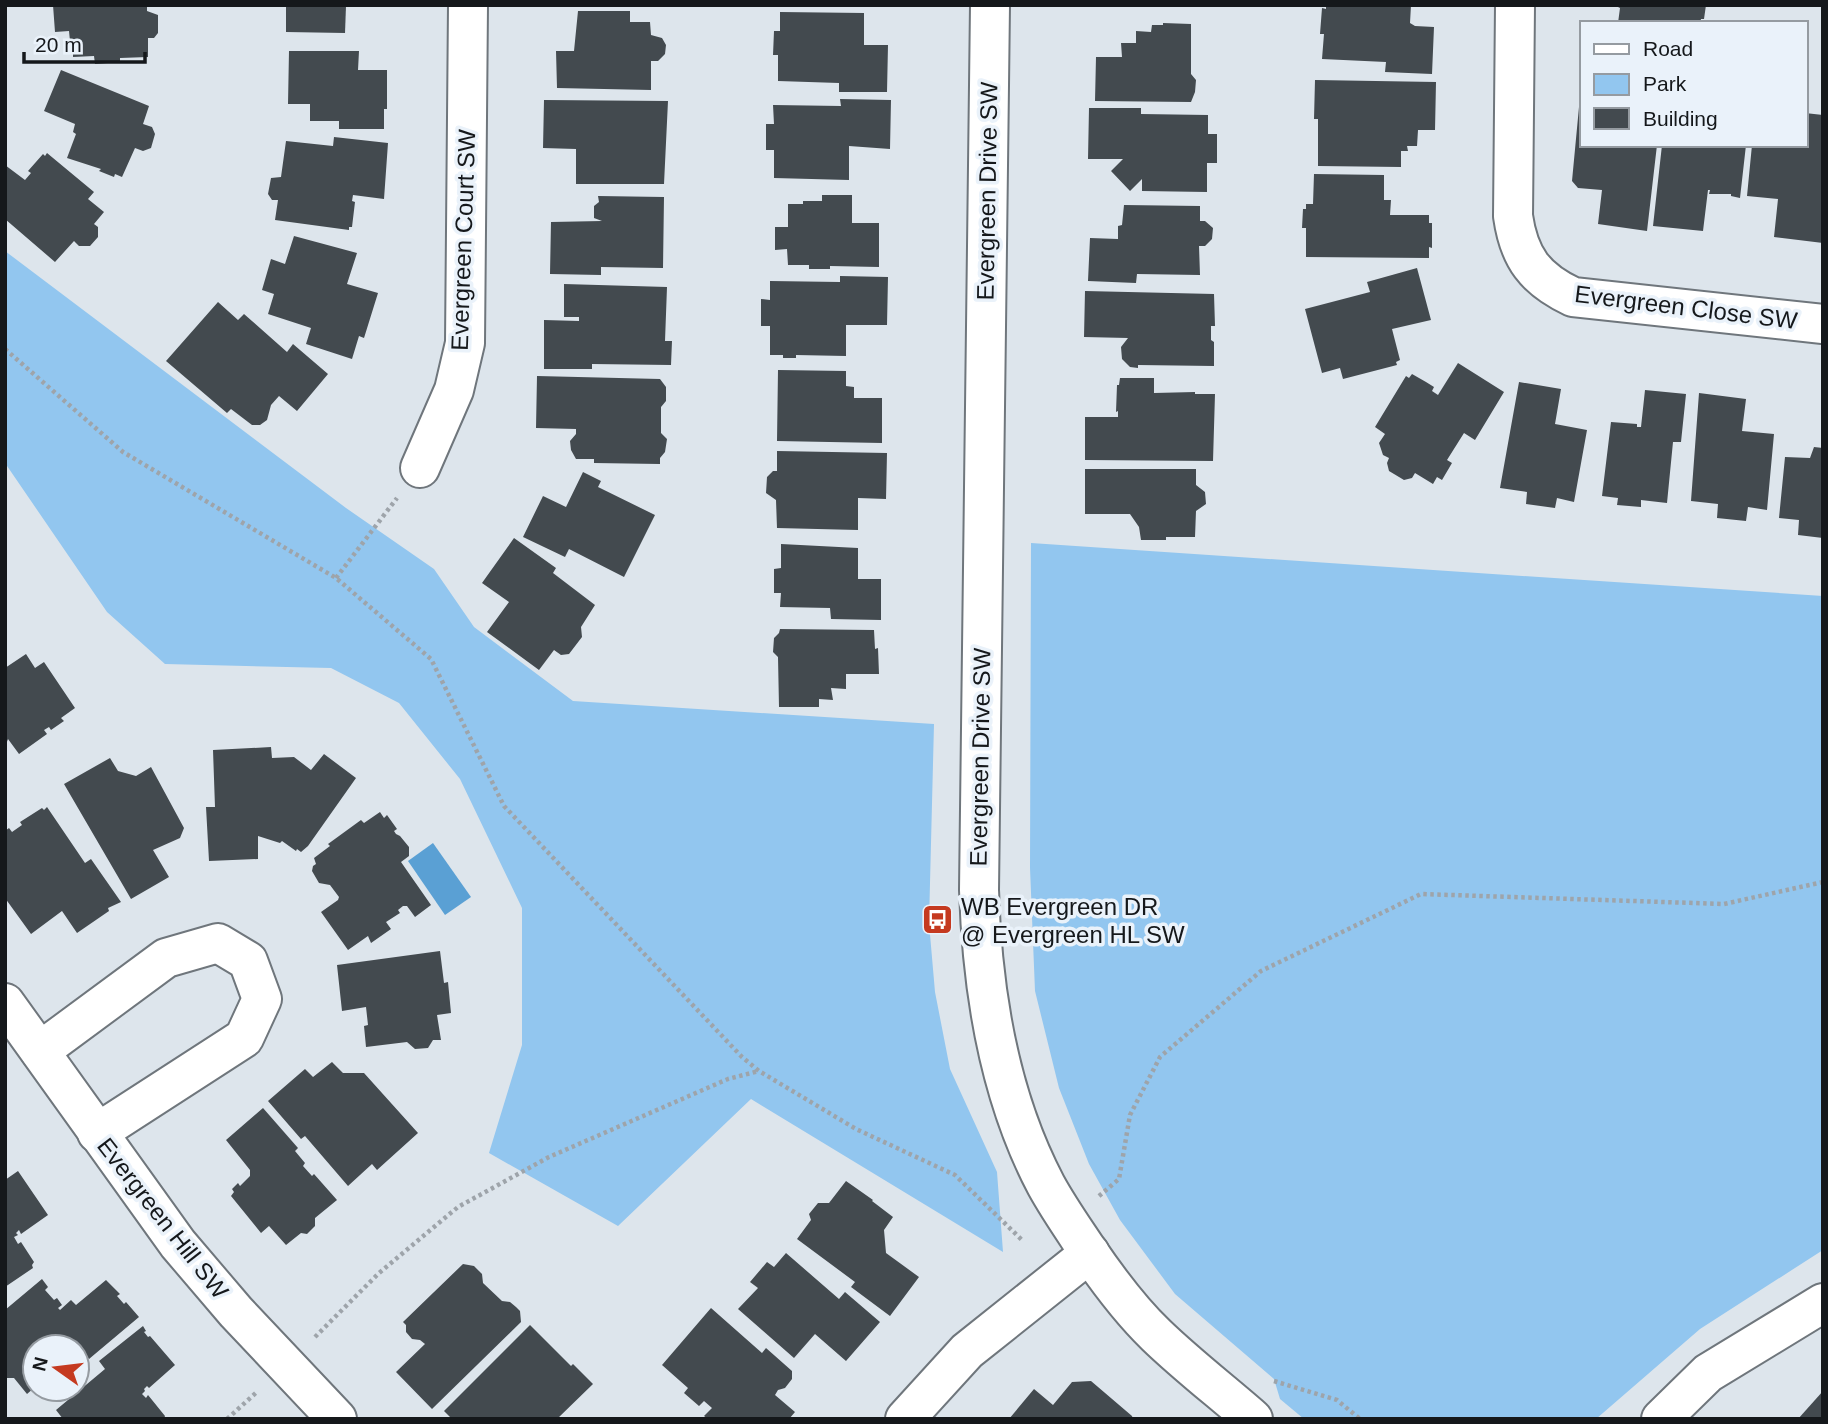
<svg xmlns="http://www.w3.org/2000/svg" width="1828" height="1424" viewBox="0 0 1828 1424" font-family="Helvetica,sans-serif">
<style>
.green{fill:#92c6ef}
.water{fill:#5aa0d4}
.building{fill:#434a4f}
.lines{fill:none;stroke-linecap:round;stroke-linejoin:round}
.minor-casing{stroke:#6f767c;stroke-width:42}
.path{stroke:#9ea4aa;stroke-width:4.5;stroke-dasharray:3.5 3.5;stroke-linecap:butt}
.minor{stroke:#fff;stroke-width:38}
.labels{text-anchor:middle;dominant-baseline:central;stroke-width:7;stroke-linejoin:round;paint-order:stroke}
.street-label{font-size:24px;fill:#15181b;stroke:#eaf2fa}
.poi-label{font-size:24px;fill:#15181b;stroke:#eaf2fa;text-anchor:start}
</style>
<rect width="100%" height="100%" fill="#dde5ec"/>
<g class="green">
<path d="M 5,251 L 346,508 L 434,569 L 474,627 L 573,701 L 934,724 L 929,923 L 935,992 L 950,1069 L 997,1172 L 1003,1252 L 751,1099 L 618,1226 L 489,1153 L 522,1045 L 522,908 L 460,779 L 399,703 L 331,668 L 165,664 L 107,612 L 5,463 Z"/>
<path d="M 1031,543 L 1823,596 L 1823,1250 L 1700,1329 L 1596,1419 L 1304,1419 L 1280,1399 L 1274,1379 L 1175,1294 L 1120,1220 L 1089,1164 L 1059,1088 L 1035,991 L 1030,868 Z"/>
</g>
<path class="water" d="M 433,843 L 471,897 L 445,915 L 408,861 Z"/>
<g class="building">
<path d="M 53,5 L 147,5 L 147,11 L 158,15 L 158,33 L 154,38 L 148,38 L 148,57 L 120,58 L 120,62 L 95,64 L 94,56 L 73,57 L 73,51 L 71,51 L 69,31 L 55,32 Z"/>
<path d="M 286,5 L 346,6 L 345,33 L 286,32 Z"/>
<path d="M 1326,5 L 1411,5 L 1410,23 L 1415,26 L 1434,27 L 1432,74 L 1385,72 L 1386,62 L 1322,59 L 1324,34 L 1320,34 L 1322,8 L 1326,9 Z"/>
<path d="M 1614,5 L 1706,5 L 1704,19 L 1701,19 L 1700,23 L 1618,23 L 1620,8 Z"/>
<path d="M 578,11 L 630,11 L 630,22 L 650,22 L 651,35 L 662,38 L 666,45 L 665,54 L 658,61 L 651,61 L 651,90 L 557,88 L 556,51 L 574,51 Z"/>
<path d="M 780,12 L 864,13 L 864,45 L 888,45 L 887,92 L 839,92 L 839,83 L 778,81 L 778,55 L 773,55 L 774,31 L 780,31 Z"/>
<path d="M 1163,23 L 1191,24 L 1191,74 L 1196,80 L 1195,92 L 1191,102 L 1095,101 L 1096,57 L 1122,57 L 1121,43 L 1136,43 L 1136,31 L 1151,32 L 1152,25 L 1163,25 Z"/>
<path d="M 289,51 L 359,51 L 358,70 L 387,70 L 387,109 L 384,109 L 384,129 L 339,129 L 339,121 L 310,121 L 310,104 L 288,104 Z"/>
<path d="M 61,70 L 149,106 L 143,124 L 152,127 L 155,134 L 151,148 L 143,151 L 135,148 L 122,177 L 115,174 L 114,177 L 99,171 L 101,169 L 67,158 L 76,134 L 73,132 L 75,124 L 44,111 Z"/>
<path d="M 1315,80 L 1436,82 L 1435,130 L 1418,130 L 1417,146 L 1407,146 L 1408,151 L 1401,151 L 1401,167 L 1318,166 L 1318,119 L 1314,119 Z"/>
<path d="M 840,99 L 891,100 L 890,149 L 849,146 L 849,180 L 774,178 L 774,150 L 766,150 L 766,124 L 774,124 L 773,105 L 841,106 Z"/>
<path d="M 544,100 L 668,101 L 664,184 L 576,184 L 576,149 L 543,148 Z"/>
<path d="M 1579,107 L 1581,107 L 1581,145 L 1657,145 L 1647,231 L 1598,224 L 1602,190 L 1578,188 L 1572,181 Z"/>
<path d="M 1089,108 L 1141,108 L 1141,114 L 1208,115 L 1208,134 L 1217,134 L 1217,163 L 1207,163 L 1207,192 L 1142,191 L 1142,179 L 1130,191 L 1111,171 L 1123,159 L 1088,159 Z"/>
<path d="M 1805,113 L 1823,115 L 1823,243 L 1774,237 L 1778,199 L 1747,196 L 1752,145 L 1805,145 Z"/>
<path d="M 334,137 L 388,143 L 384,199 L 353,195 L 352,201 L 355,202 L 352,227 L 349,227 L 349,230 L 275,220 L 278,200 L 272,200 L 268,194 L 271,178 L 281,177 L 286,141 L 333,146 Z"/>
<path d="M 1662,145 L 1746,145 L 1740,198 L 1731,196 L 1731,194 L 1709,194 L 1710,190 L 1708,190 L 1703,231 L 1653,226 Z"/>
<path d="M 47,153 L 94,192 L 88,199 L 104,212 L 94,224 L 98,227 L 98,237 L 90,246 L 79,246 L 74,241 L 55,262 L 5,219 L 5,165 L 25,180 L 31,173 L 28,171 L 43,154 L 45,156 Z"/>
<path d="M 1314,174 L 1384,175 L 1384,200 L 1391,200 L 1390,215 L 1429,215 L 1429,223 L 1432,223 L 1432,248 L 1429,247 L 1429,258 L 1306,257 L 1306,228 L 1302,228 L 1303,209 L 1306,209 L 1306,204 L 1313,204 Z"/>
<path d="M 822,195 L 852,195 L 852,223 L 879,223 L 879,267 L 830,266 L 830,269 L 809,269 L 809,265 L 788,265 L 787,249 L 775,250 L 775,227 L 788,227 L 788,204 L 803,204 L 803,201 L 822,201 Z"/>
<path d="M 598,196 L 664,197 L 663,268 L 601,267 L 601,275 L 550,274 L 551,222 L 602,221 L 594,218 L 594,206 L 599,202 Z"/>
<path d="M 1124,205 L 1200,206 L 1200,221 L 1205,221 L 1213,228 L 1212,239 L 1205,246 L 1199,246 L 1200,275 L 1137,274 L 1136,283 L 1088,281 L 1090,238 L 1118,239 L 1118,226 L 1122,225 Z"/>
<path d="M 294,236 L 357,253 L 347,284 L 378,293 L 364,338 L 359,336 L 352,359 L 306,344 L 311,328 L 268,314 L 274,294 L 262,290 L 271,259 L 285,264 Z"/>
<path d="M 1417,268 L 1431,320 L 1392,329 L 1400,360 L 1396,362 L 1397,365 L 1343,379 L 1340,368 L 1322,373 L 1305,309 L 1370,292 L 1367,282 Z"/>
<path d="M 840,276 L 888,277 L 887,325 L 846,325 L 846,356 L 796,355 L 796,358 L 783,358 L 783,355 L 770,355 L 770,326 L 761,326 L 761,299 L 770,300 L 770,281 L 840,282 Z"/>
<path d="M 564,284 L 667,287 L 665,341 L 672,341 L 671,365 L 592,364 L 592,369 L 544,369 L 544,320 L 579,321 L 579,317 L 564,317 Z"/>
<path d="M 1085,291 L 1214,294 L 1215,326 L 1211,326 L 1211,340 L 1214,342 L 1214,366 L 1138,365 L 1138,368 L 1130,367 L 1122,359 L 1121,347 L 1128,338 L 1084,337 Z"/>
<path d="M 218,302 L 238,320 L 244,314 L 287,352 L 293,344 L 328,374 L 297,411 L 279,396 L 271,405 L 267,420 L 260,425 L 252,425 L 231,409 L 227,413 L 166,361 Z"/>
<path d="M 1458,363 L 1504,392 L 1475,440 L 1464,433 L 1447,460 L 1452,463 L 1442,480 L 1437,477 L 1433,484 L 1415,473 L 1412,478 L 1404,480 L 1389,471 L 1387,463 L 1389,458 L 1383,455 L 1379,443 L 1385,434 L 1375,427 L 1406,376 L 1409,378 L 1412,374 L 1426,382 L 1434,387 L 1432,391 L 1438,395 Z"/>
<path d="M 778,370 L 846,371 L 846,386 L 854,387 L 854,398 L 882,398 L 882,443 L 777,441 Z"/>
<path d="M 537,376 L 660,379 L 666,387 L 666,401 L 661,407 L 661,433 L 667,439 L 665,452 L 660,458 L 660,464 L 594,463 L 594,459 L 576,459 L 571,450 L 570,441 L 576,434 L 576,429 L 536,428 Z"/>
<path d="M 1120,378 L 1154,378 L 1154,393 L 1195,392 L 1195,394 L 1215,394 L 1213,461 L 1085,460 L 1085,417 L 1118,417 L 1118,411 L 1116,412 L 1117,385 L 1119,385 Z"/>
<path d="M 1519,382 L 1561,389 L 1555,424 L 1587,430 L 1574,502 L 1557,498 L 1555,508 L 1526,504 L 1527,492 L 1500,488 Z"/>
<path d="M 1645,390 L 1686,394 L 1681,442 L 1673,442 L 1667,503 L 1641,500 L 1641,507 L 1617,505 L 1618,498 L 1602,496 L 1611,422 L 1637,424 L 1637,427 L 1641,427 Z"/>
<path d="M 1699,393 L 1746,399 L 1742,431 L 1774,434 L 1767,510 L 1748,507 L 1746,521 L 1717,518 L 1718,504 L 1691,501 Z"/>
<path d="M 1814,447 L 1823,448 L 1823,538 L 1798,535 L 1799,520 L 1779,518 L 1785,457 L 1810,458 Z"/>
<path d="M 777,451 L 887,453 L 886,499 L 858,498 L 858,530 L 777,528 L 776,500 L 766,493 L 767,477 L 773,471 L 777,471 Z"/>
<path d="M 1085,469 L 1196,469 L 1196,485 L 1205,492 L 1206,504 L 1196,511 L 1195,537 L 1166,537 L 1166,540 L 1141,540 L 1139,527 L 1130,514 L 1085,514 Z"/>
<path d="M 583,472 L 601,481 L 598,487 L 655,515 L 624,577 L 569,549 L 565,557 L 523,537 L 543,496 L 566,507 Z"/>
<path d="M 514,538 L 556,568 L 553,573 L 595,605 L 581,627 L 582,637 L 569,654 L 561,655 L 554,650 L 539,670 L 487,632 L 509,602 L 482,583 Z"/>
<path d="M 781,544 L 858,548 L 858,579 L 881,579 L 881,620 L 831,619 L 830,608 L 780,607 L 781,593 L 774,593 L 774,569 L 781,568 Z"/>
<path d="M 780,629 L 874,630 L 875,649 L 878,648 L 879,674 L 846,674 L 846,689 L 831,688 L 833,700 L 819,699 L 819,707 L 779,707 L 778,657 L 773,652 L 774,638 L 779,633 Z"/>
<path d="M 26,654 L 35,668 L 44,662 L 75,708 L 61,718 L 64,721 L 51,730 L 49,727 L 44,730 L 47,734 L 19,754 L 8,739 L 5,747 L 5,668 Z"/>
<path d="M 271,747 L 272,758 L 294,757 L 311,770 L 324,754 L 356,778 L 308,846 L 301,852 L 297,849 L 296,851 L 282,841 L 280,843 L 258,836 L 258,859 L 209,861 L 206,807 L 215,807 L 213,750 Z"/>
<path d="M 110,758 L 118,771 L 136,776 L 151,767 L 184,828 L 180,838 L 153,850 L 169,877 L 131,899 L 64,784 Z"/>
<path d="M 47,807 L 85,863 L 91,859 L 121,902 L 108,908 L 109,911 L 77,933 L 62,911 L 31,934 L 5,898 L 5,831 L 9,828 L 12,832 L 22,825 L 20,822 L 42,808 L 44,810 Z"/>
<path d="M 380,812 L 384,818 L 387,815 L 397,829 L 394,831 L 396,834 L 400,836 L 409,847 L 409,856 L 401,862 L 431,905 L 415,917 L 407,906 L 403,906 L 398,910 L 400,913 L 386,922 L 391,929 L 371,943 L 368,936 L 348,950 L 321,912 L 338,900 L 339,897 L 330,885 L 319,883 L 312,871 L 313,866 L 316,864 L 314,858 L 330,846 L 328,844 L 361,820 L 364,823 Z"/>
<path d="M 440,951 L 444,983 L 448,982 L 451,1013 L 437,1015 L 441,1040 L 433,1040 L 428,1048 L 415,1049 L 407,1042 L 366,1047 L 364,1026 L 368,1025 L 366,1007 L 342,1011 L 337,965 Z"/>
<path d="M 332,1062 L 343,1073 L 364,1073 L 418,1133 L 377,1170 L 372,1164 L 348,1186 L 305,1136 L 301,1139 L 268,1101 L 305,1069 L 313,1077 Z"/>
<path d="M 263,1108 L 298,1148 L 295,1151 L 305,1163 L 303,1166 L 312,1176 L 314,1174 L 337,1200 L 315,1218 L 315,1226 L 307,1234 L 301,1233 L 286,1245 L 269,1226 L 261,1233 L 231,1196 L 234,1192 L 232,1189 L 238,1183 L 240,1186 L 250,1176 L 250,1170 L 226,1140 Z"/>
<path d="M 18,1171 L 48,1215 L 21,1234 L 19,1230 L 16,1233 L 18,1235 L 14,1237 L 18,1244 L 21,1242 L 34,1262 L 32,1265 L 33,1268 L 5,1287 L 5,1180 Z"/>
<path d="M 846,1181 L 873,1200 L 872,1201 L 893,1217 L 884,1230 L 886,1253 L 919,1277 L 890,1316 L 851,1287 L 855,1282 L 797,1239 L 811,1220 L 809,1214 L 818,1203 L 829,1203 Z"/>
<path d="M 786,1253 L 839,1299 L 845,1292 L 880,1322 L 846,1361 L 815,1334 L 794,1358 L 738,1309 L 758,1288 L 750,1282 L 767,1262 L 774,1267 Z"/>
<path d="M 463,1264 L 474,1266 L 482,1274 L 483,1283 L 502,1301 L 510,1302 L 516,1307 L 520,1311 L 521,1322 L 432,1409 L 396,1372 L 425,1344 L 420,1340 L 412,1339 L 406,1332 L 406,1325 L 403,1322 Z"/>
<path d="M 42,1279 L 48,1287 L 45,1290 L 54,1300 L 57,1298 L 62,1305 L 58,1308 L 60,1310 L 71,1300 L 76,1305 L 106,1280 L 120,1294 L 117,1296 L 124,1304 L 126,1302 L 139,1317 L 89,1359 L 80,1349 L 77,1351 L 77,1347 L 35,1347 L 35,1387 L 27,1394 L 14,1378 L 5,1378 L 5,1310 Z"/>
<path d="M 711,1308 L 762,1353 L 766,1348 L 792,1371 L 792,1379 L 785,1388 L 778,1390 L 775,1395 L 795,1412 L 789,1419 L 708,1419 L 704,1416 L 712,1408 L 704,1401 L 699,1406 L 684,1393 L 688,1388 L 662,1365 Z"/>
<path d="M 530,1325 L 571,1366 L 573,1364 L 593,1384 L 557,1419 L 452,1419 L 444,1411 Z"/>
<path d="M 143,1326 L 146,1331 L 144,1332 L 148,1337 L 150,1336 L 175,1365 L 149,1388 L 147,1386 L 144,1389 L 145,1391 L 142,1394 L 146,1398 L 148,1395 L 165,1416 L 164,1419 L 63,1419 L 56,1410 L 105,1369 L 99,1361 Z"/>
<path d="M 1091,1381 L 1132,1416 L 1133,1419 L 1009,1419 L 1034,1389 L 1053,1405 L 1072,1382 Z"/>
<path d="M 1823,1391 L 1823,1419 L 1798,1419 Z"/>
</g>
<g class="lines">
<defs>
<g id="minor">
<path d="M 990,5 L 979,890 C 982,990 999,1096 1046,1185 C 1058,1207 1072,1227 1086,1248 C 1107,1279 1129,1309 1156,1335 C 1187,1365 1221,1391 1253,1419"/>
<path d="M 1515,5 L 1513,216 C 1519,258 1535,279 1573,297 L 1823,324"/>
<path d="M 420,468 L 454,390 L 465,343 L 468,5"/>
<path d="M 5,1003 L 178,1244 L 236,1312 L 337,1419"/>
<path d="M 40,1051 L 166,958 L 218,943 L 248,961 L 262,999 L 244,1038 L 97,1133"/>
<path d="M 905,1419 L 967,1351 L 1090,1253"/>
<path d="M 1661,1419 L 1708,1373 L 1823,1303"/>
</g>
</defs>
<use href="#minor" class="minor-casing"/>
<g class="path">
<path d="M 5,349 L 123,452 L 336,578 L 431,659 L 504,806 L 742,1057 L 759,1071 L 856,1129 L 955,1175 L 1023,1241"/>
<path d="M 336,578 L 397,498"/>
<path d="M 1099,1196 L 1119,1179 L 1130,1115 L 1160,1057 L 1261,971 L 1421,894 L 1724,904 L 1823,882"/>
<path d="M 315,1337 L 379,1273 L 458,1207 L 549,1157 L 728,1079 L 759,1071"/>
<path d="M 1274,1381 L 1337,1400 L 1360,1419"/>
<path d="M 227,1419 L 258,1391"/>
</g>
<use href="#minor" class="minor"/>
</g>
<defs>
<symbol id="bus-square" viewBox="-11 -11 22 22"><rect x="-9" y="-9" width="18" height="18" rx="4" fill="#c53a20" stroke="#eaf2fa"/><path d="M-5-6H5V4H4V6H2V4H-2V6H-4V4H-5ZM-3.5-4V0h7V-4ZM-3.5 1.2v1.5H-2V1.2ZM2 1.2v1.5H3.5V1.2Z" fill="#fff"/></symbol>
</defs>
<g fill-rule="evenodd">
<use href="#bus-square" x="920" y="902" width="35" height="35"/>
</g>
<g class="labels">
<g class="street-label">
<text transform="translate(987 191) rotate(-89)">Evergreen Drive SW</text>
<text transform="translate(463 240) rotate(-88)">Evergreen Court SW</text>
<text transform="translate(1686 307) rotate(7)">Evergreen Close SW</text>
<text transform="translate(980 757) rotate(-89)">Evergreen Drive SW</text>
<text transform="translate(163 1218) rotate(52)">Evergreen Hill SW</text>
</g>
<g class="poi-label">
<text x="961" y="906">WB Evergreen DR<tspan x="961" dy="28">@ Evergreen HL SW</tspan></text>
</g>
</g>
<rect width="1828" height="1424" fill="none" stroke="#15181b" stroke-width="14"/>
<rect x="1580" y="21" width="228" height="126" fill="#eaf2fa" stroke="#959ba1" stroke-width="2"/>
<rect x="1594" y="44" width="35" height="10" fill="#ffffff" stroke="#959ba1" stroke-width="2"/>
<text x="1643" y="56" font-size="21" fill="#15181b">Road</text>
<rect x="1594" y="74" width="35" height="21" fill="#92c6ef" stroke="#959ba1" stroke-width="2"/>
<text x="1643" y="91" font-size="21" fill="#15181b">Park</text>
<rect x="1594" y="108" width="35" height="21" fill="#434a4f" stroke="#959ba1" stroke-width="2"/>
<text x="1643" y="126" font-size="21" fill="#15181b">Building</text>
<g transform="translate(56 1368) rotate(284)"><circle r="33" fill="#eaf2fa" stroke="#959ba1" stroke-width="2"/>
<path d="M0-5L12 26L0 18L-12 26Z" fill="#c53a20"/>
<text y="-10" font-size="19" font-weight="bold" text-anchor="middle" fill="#15181b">N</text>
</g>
<path d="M24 52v10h121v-10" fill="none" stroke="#15181b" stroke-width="3.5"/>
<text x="35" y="52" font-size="21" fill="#15181b" stroke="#eaf2fa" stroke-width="5" paint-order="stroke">20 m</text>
</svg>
